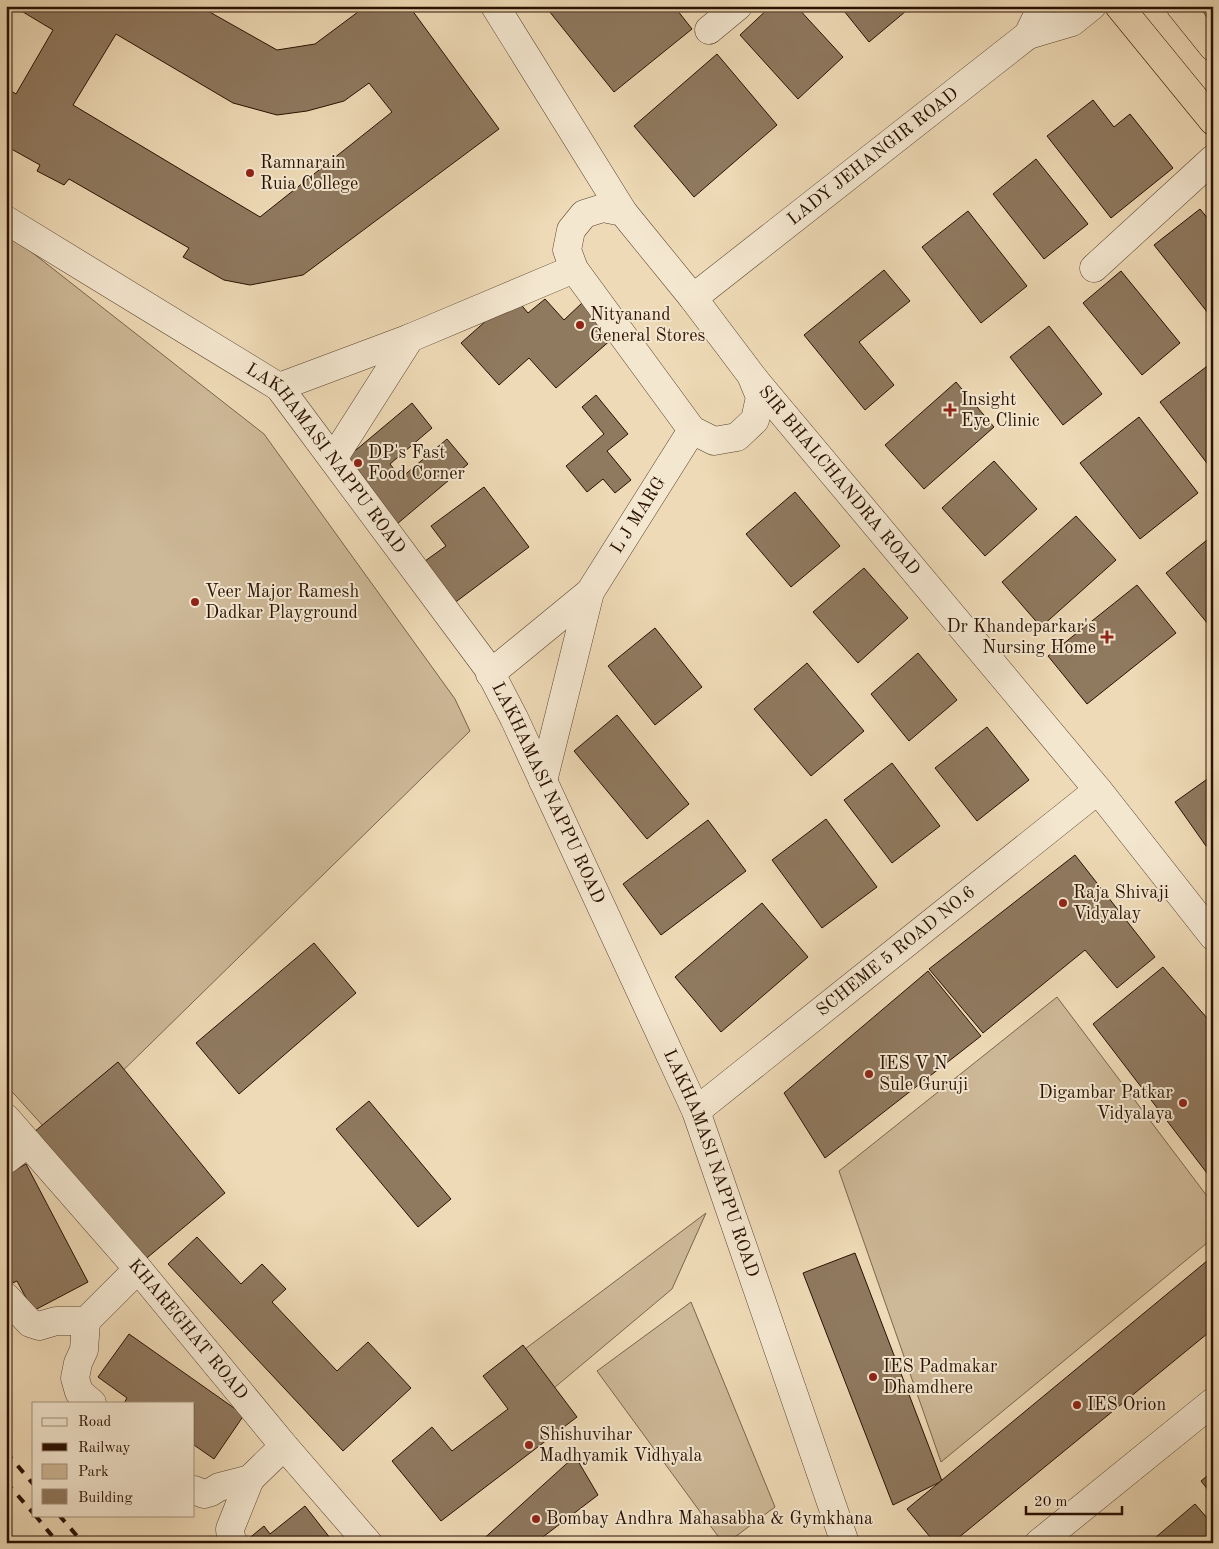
<svg xmlns="http://www.w3.org/2000/svg" width="1219" height="1549" viewBox="0 0 1219 1549" font-family="'Old Standard TT',serif">
<style>
.green{fill:#cdb897;stroke:#7b644c}
.building{fill:#8f795f;stroke:#291001;fill-rule:evenodd}
.lines{fill:none;stroke-linecap:round;stroke-linejoin:round}
.minor-casing{stroke:#5a422e;stroke-width:29}
.tertiary-casing{stroke:#5a422e;stroke-width:29}
.trunk-casing{stroke:#291001;stroke-width:29}
.minor{stroke:#f4e7d0;stroke-width:28}
.tertiary{stroke:#f4e7d0;stroke-width:28}
.trunk{stroke:#eedab6;stroke-width:28}
.rail{stroke:#291001;stroke-width:4;stroke-dasharray:9 9;stroke-linecap:butt}
.poi-dot{fill:#8f2418;stroke:#f4e7d0;stroke-width:2}
.labels{text-anchor:middle;dominant-baseline:central;stroke-width:4;stroke-linejoin:round;paint-order:stroke}
.street-label{font-size:18px;fill:#291001;stroke:#f4e7d0}
.poi-label{font-size:18px;fill:#291001;stroke:#f4e7d0;text-anchor:start}
</style>
<rect width="100%" height="100%" fill="#eedab6"/>
<filter id="stains"><feTurbulence type="fractalNoise" baseFrequency=".004" numOctaves="4"/><feColorMatrix values="0 0 0 0 .2 0 0 0 0 .09 0 0 0 0 .02 0 0 0 .5 -.17"/></filter>
<radialGradient id="worn" r=".72"><stop offset=".6" stop-color="#630" stop-opacity="0"/><stop offset="1" stop-color="#630" stop-opacity=".3"/></radialGradient>
<g class="green">
<path d="M 6,232 L 264,434 L 455,699 L 470,731 L 54,1138 L 6,1085 Z"/>
<path d="M 1057,997 L 1213,1204 L 1213,1238 L 941,1462 L 839,1171 Z"/>
<path d="M 706,1213 L 672,1289 L 554,1388 L 525,1349 Z"/>
<path d="M 691,1302 L 775,1507 L 727,1543 L 723,1543 L 597,1371 Z"/>
</g>
<g class="building">
<path d="M 13,6 L 199,6 L 277,50 L 315,44 L 366,6 L 409,6 L 499,129 L 303,275 L 250,285 L 224,280 L 183,257 L 189,248 L 69,179 L 64,185 L 37,171 L 40,165 L 6,146 L 6,88 L 16,94 L 53,30 ZM 116,34 L 233,103 L 277,115 L 307,111 L 344,101 L 369,83 L 392,112 L 260,217 L 73,105 Z"/>
<path d="M 545,6 L 674,6 L 692,29 L 614,92 Z"/>
<path d="M 771,6 L 796,6 L 843,57 L 798,99 L 740,35 Z"/>
<path d="M 840,6 L 912,6 L 869,42 Z"/>
<path d="M 717,54 L 777,125 L 694,197 L 634,126 Z"/>
<path d="M 1093,100 L 1114,127 L 1130,114 L 1173,168 L 1111,218 L 1047,136 Z"/>
<path d="M 1036,159 L 1088,224 L 1044,259 L 993,194 Z"/>
<path d="M 1200,209 L 1213,225 L 1212,318 L 1154,245 Z"/>
<path d="M 968,211 L 1027,286 L 981,323 L 922,247 Z"/>
<path d="M 884,270 L 910,301 L 859,342 L 894,385 L 865,410 L 804,335 Z"/>
<path d="M 1121,271 L 1180,343 L 1142,375 L 1083,303 Z"/>
<path d="M 514,296 L 528,313 L 545,299 L 564,320 L 582,303 L 613,338 L 556,388 L 529,358 L 499,385 L 461,343 Z"/>
<path d="M 1049,326 L 1102,394 L 1063,425 L 1010,357 Z"/>
<path d="M 1210,364 L 1213,368 L 1213,471 L 1160,402 Z"/>
<path d="M 956,382 L 994,427 L 924,489 L 885,445 Z"/>
<path d="M 596,395 L 628,434 L 607,451 L 631,480 L 615,493 L 603,479 L 587,492 L 566,466 L 604,434 L 582,407 Z"/>
<path d="M 412,403 L 432,428 L 390,464 L 401,478 L 447,439 L 468,464 L 397,524 L 344,460 Z"/>
<path d="M 1139,417 L 1198,493 L 1140,539 L 1080,463 Z"/>
<path d="M 994,461 L 1037,509 L 985,556 L 942,508 Z"/>
<path d="M 484,487 L 529,547 L 449,607 L 418,566 L 446,546 L 431,526 Z"/>
<path d="M 795,492 L 840,546 L 791,587 L 746,534 Z"/>
<path d="M 1076,516 L 1116,560 L 1041,627 L 1002,582 Z"/>
<path d="M 1212,536 L 1213,536 L 1213,630 L 1166,573 Z"/>
<path d="M 864,568 L 908,618 L 858,663 L 813,612 Z"/>
<path d="M 1137,585 L 1176,633 L 1087,704 L 1048,656 Z"/>
<path d="M 655,628 L 702,687 L 655,725 L 608,666 Z"/>
<path d="M 918,653 L 957,700 L 909,741 L 871,694 Z"/>
<path d="M 807,663 L 864,731 L 811,776 L 754,709 Z"/>
<path d="M 617,715 L 689,804 L 647,839 L 574,751 Z"/>
<path d="M 987,727 L 1029,780 L 977,821 L 935,768 Z"/>
<path d="M 892,763 L 940,826 L 892,863 L 844,800 Z"/>
<path d="M 1213,775 L 1213,841 L 1206,846 L 1175,802 Z"/>
<path d="M 826,819 L 877,887 L 822,928 L 772,860 Z"/>
<path d="M 708,820 L 746,871 L 661,935 L 623,884 Z"/>
<path d="M 1075,855 L 1155,957 L 1117,988 L 1085,950 L 983,1033 L 929,969 Z"/>
<path d="M 762,903 L 808,957 L 721,1032 L 675,977 Z"/>
<path d="M 314,943 L 356,993 L 239,1094 L 196,1043 Z"/>
<path d="M 1163,967 L 1213,1025 L 1213,1181 L 1093,1024 Z"/>
<path d="M 928,971 L 981,1036 L 825,1158 L 784,1093 Z"/>
<path d="M 118,1062 L 225,1193 L 142,1262 L 34,1132 Z"/>
<path d="M 369,1101 L 451,1199 L 418,1227 L 336,1129 Z"/>
<path d="M 26,1164 L 88,1282 L 33,1311 L 17,1281 L 6,1286 L 6,1175 Z"/>
<path d="M 197,1237 L 241,1284 L 262,1264 L 286,1289 L 272,1302 L 337,1371 L 368,1342 L 411,1388 L 343,1451 L 168,1264 Z"/>
<path d="M 855,1253 L 942,1481 L 893,1505 L 803,1273 Z"/>
<path d="M 1213,1256 L 1213,1329 L 952,1543 L 935,1543 L 907,1509 Z"/>
<path d="M 129,1334 L 244,1415 L 214,1459 L 194,1445 L 194,1403 L 124,1403 L 127,1398 L 98,1377 Z"/>
<path d="M 523,1345 L 577,1417 L 441,1521 L 392,1461 L 432,1427 L 452,1451 L 508,1409 L 483,1376 Z"/>
<path d="M 575,1456 L 598,1495 L 535,1543 L 479,1543 Z"/>
<path d="M 1213,1471 L 1213,1496 L 1201,1481 Z"/>
<path d="M 1195,1504 L 1213,1525 L 1213,1543 L 1149,1543 Z"/>
<path d="M 305,1506 L 334,1543 L 249,1543 L 247,1540 L 264,1526 L 270,1534 Z"/>
</g>
<g class="lines">
<defs>
<g id="minor">
<path d="M 495,6 L 623,212"/>
<path d="M 709,30 L 738,6"/>
<path d="M 1094,268 L 1213,159"/>
<path id="s1" d="M 696,1111 L 1098,790"/>
<path id="s2" d="M 6,1118 L 138,1269 L 284,1446 L 368,1543"/>
<path d="M 6,1160 L 28,1143"/>
<path d="M 6,1297 L 30,1323 L 39,1326 L 56,1321 L 86,1321 L 138,1269"/>
<path d="M 86,1321 L 84,1350 L 78,1363 L 75,1378 L 79,1392 L 92,1403"/>
<path d="M 194,1490 L 204,1494 L 211,1492 L 219,1487 L 250,1479 L 284,1446"/>
<path d="M 234,1543 L 231,1539 L 230,1529 L 250,1479"/>
<path d="M 1039,1543 L 1213,1402"/>
</g>
<g id="tertiary">
<path d="M 1028,35 L 1072,22 L 1092,6"/>
<path id="s3" d="M 6,220 L 279,387 L 488,668 L 514,718 L 696,1111 L 845,1543"/>
<path id="s4" d="M 693,298 L 1028,35 L 1042,6"/>
<path id="s5" d="M 751,375 L 760,397 L 755,420 L 737,437 L 714,441 L 692,430 L 574,269 L 567,250 L 571,230 L 584,214 L 603,208 L 623,212 L 693,298 L 751,375 L 759,385 L 1098,790 L 1213,936"/>
<path d="M 279,387 L 410,338 L 574,269"/>
<path d="M 333,459 L 410,338"/>
<path id="s6" d="M 490,674 L 590,592 L 692,430"/>
<path d="M 543,781 L 590,592"/>
</g>
<g id="trunk">
<path d="M 1119,6 L 1213,121"/>
<path d="M 1180,6 L 1213,47"/>
</g>
</defs>
<use href="#minor" class="minor-casing"/>
<use href="#tertiary" class="tertiary-casing"/>
<use href="#trunk" class="trunk-casing"/>
<use href="#minor" class="minor"/>
<use href="#tertiary" class="tertiary"/>
<use href="#trunk" class="trunk"/>
<g class="rail">
<path d="M 6,1452 L 34,1485"/>
<path d="M 6,1482 L 34,1514"/>
<path d="M 35,1515 L 58,1543"/>
<path d="M 59,1515 L 83,1543"/>
</g>
</g>
<g class="poi-dot">
<circle cx="250" cy="173" r="5"/>
<circle cx="580" cy="325" r="5"/>
<path d="M947.5 402.5h5v5h5v5h-5v5h-5v-5h-5v-5h5z"/>
<circle cx="358" cy="463" r="5"/>
<circle cx="195" cy="602" r="5"/>
<path d="M1104.5 629.5h5v5h5v5h-5v5h-5v-5h-5v-5h5z"/>
<circle cx="1063" cy="903" r="5"/>
<circle cx="869" cy="1074" r="5"/>
<circle cx="1183" cy="1103" r="5"/>
<circle cx="873" cy="1377" r="5"/>
<circle cx="1077" cy="1405" r="5"/>
<circle cx="529" cy="1445" r="5"/>
<circle cx="536" cy="1519" r="5"/>
</g>
<g class="labels">
<g class="street-label">
<text stroke="none"><textPath href="#s4" startOffset="229">LADY JEHANGIR ROAD</textPath></text>
<text stroke="none"><textPath href="#s3" startOffset="404">LAKHAMASI NAPPU ROAD</textPath></text>
<text stroke="none"><textPath href="#s5" startOffset="766">SIR BHALCHANDRA ROAD</textPath></text>
<text stroke="none"><textPath href="#s6" startOffset="220">L J MARG</textPath></text>
<text stroke="none"><textPath href="#s3" startOffset="809">LAKHAMASI NAPPU ROAD</textPath></text>
<text stroke="none"><textPath href="#s1" startOffset="256">SCHEME 5 ROAD NO.6</textPath></text>
<text stroke="none"><textPath href="#s3" startOffset="1214">LAKHAMASI NAPPU ROAD</textPath></text>
<text stroke="none"><textPath href="#s2" startOffset="279">KHAREGHAT ROAD</textPath></text>
</g>
<g class="poi-label">
<text x="260" y="163">Ramnarain<tspan x="260" dy="21">Ruia College</tspan></text>
<text x="590" y="315">Nityanand<tspan x="590" dy="21">General Stores</tspan></text>
<text x="961" y="400">Insight<tspan x="961" dy="21">Eye Clinic</tspan></text>
<text x="368" y="453">DP's Fast<tspan x="368" dy="21">Food Corner</tspan></text>
<text x="205" y="592">Veer Major Ramesh<tspan x="205" dy="21">Dadkar Playground</tspan></text>
<text x="1096" y="627" text-anchor="end">Dr Khandeparkar's<tspan x="1096" dy="21">Nursing Home</tspan></text>
<text x="1073" y="893">Raja Shivaji<tspan x="1073" dy="21">Vidyalay</tspan></text>
<text x="879" y="1064">IES V N<tspan x="879" dy="21">Sule Guruji</tspan></text>
<text x="1173" y="1093" text-anchor="end">Digambar Patkar<tspan x="1173" dy="21">Vidyalaya</tspan></text>
<text x="883" y="1367">IES Padmakar<tspan x="883" dy="21">Dhamdhere</tspan></text>
<text x="1087" y="1405">IES Orion</text>
<text x="539" y="1435">Shishuvihar<tspan x="539" dy="21">Madhyamik Vidhyala</tspan></text>
<text x="546" y="1519">Bombay Andhra Mahasabha &amp; Gymkhana</text>
</g>
</g>
<rect width="1219" height="1549" fill="none" stroke="#eedab6" stroke-width="25"/>
<rect x="8" y="8" width="1204" height="1534" fill="none" stroke="#291001" stroke-width="2.5"/>
<rect x="12" y="12" width="1194" height="1524" fill="none" stroke="#291001"/>
<rect x="32" y="1402" width="162" height="115" fill="#f4e7d0" stroke="#a3917d"/>
<rect x="42" y="1418" width="25" height="8" fill="#f4e7d0" stroke="#a3917d"/>
<text x="78" y="1426" font-size="15" fill="#291001">Road</text>
<rect x="42" y="1443" width="25" height="8" fill="#291001" stroke="#a3917d"/>
<text x="78" y="1452" font-size="15" fill="#291001">Railway</text>
<rect x="42" y="1464" width="25" height="15" fill="#cdb897" stroke="#a3917d"/>
<text x="78" y="1476" font-size="15" fill="#291001">Park</text>
<rect x="42" y="1489" width="25" height="15" fill="#8f795f" stroke="#a3917d"/>
<text x="78" y="1502" font-size="15" fill="#291001">Building</text>
<path d="M1026 1506v8h96v-8" fill="none" stroke="#291001" stroke-width="2.5"/>
<text x="1034" y="1506" font-size="15" fill="#291001" stroke="#f4e7d0" stroke-width="4" paint-order="stroke">20 m</text>
<rect width="100%" height="100%" filter="url(#stains)"/>
<rect width="100%" height="100%" fill="url(#worn)"/>
</svg>
